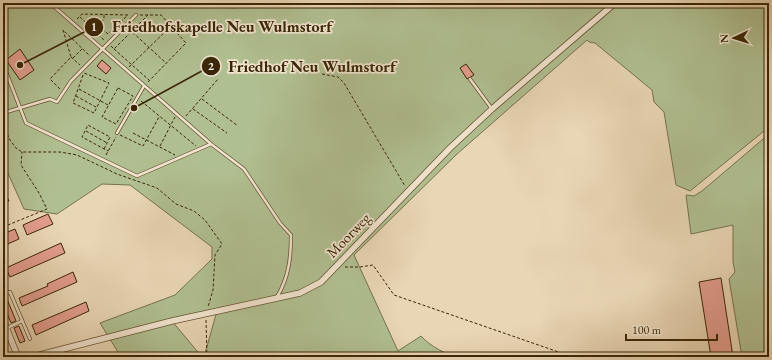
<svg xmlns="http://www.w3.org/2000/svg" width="772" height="360" viewBox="0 0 772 360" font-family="'EB Garamond',serif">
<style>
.green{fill:#b0bf91;stroke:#75724c}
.building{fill:#e39d8e;stroke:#3a2606}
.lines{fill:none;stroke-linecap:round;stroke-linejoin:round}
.lane-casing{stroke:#665232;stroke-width:4}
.street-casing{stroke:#665232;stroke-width:7}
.path{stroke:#3a2606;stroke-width:1;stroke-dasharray:3 2;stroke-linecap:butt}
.lane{stroke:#f1e4ce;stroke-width:2.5}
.street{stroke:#f1e4ce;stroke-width:5.5}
.labels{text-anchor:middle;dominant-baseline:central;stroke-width:3.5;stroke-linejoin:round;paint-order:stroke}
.street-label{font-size:15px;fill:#3a2606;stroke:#f1e4ce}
.leader{fill:none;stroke:#3a2606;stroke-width:1.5}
.callout-dot{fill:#3a2606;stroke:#f1e4ce;stroke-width:1.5}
.mark-label{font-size:12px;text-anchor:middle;font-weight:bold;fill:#fff}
.callout-label{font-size:16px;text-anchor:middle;font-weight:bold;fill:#3a2606;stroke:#f1e4ce;stroke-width:3.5;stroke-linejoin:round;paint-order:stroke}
</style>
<rect width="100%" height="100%" fill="#e9d6b4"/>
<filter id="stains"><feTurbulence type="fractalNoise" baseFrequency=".005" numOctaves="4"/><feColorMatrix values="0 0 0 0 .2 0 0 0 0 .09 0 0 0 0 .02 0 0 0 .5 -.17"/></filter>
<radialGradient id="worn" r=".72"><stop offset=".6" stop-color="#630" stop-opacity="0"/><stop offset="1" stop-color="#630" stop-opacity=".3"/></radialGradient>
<g class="green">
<path d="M 3,3 L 229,3 L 231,8 L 290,3 L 769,3 L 769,127 L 690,191 L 676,185 L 664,112 L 654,102 L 652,90 L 595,43 L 589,42 L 587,40 L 457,154 L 354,255 L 398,351 L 421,336 C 430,346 446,355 459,357 L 204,357 L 217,311 L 172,321 L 202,357 L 121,357 L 100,323 L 175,295 L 212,259 L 212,247 L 130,185 L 102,184 L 57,214 L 24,209 L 3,162 Z"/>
<path d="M 769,134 L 769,357 L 742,357 L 729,279 L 735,272 L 733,262 L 733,225 L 691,234 L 686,195 L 694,196 L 702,191 Z"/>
</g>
<g class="building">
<path d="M 20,49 L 34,70 L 20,80 L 6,60 Z"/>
<path d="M 102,60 L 111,68 L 106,74 L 97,66 Z"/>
<path d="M 466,64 L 474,75 L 467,79 L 460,68 Z"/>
<path d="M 3,188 L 9,201 L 3,203 Z"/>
<path d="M 48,214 L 53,224 L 27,235 L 23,225 Z"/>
<path d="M 15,229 L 19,239 L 3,246 L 3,234 Z"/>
<path d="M 61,243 L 65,253 L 10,277 L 6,268 Z"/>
<path d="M 73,272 L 77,282 L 22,306 L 19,298 L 48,286 L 47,284 Z"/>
<path d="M 721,278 L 733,357 L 711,357 L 699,282 Z"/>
<path d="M 7,299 L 16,321 L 11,323 L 3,303 L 3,301 Z"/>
<path d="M 86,302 L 89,311 L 36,335 L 32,325 Z"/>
<path d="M 19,326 L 25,341 L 20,343 L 14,328 Z"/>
</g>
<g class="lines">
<defs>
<g id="lane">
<path d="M 50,3 L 211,144 L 244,169 L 280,223 L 291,235 C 291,257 289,277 277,297"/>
<path d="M 3,64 L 26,123 L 137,176 L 211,144"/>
<path d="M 470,79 L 492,109"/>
<path d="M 3,113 L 50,99 L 57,102 L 71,81 L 136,15"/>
<path d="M 117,133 L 144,86"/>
<path d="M 3,294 L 10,292 L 30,339"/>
<path d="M 7,328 L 22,321"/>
</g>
<g id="street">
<path d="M 3,320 L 18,357"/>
<path d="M 32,357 L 172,321 L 300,293 L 321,282 L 450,148 L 492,109 L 615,3"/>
</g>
</defs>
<use href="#lane" class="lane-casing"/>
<use href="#street" class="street-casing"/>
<g class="path">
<path d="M 140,15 L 161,15 L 186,43 L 147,83"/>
<path d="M 80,17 L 105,41"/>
<path d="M 77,19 L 82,14 L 129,15"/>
<path d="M 98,26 L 108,34 L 128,15"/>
<path d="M 129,29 L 166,63"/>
<path d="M 95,30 L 104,19 L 104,15"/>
<path d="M 111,46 L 114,49 L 148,15"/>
<path d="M 114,49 L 149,80"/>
<path d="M 71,57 L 80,65"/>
<path d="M 73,58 L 82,49"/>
<path d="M 129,67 L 171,26"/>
<path d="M 322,74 L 338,77 L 344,83 L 405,186"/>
<path d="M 83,75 L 73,103 L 94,113 L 109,83 L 84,73"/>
<path d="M 118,88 L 133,96 L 116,124 L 102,117 Z"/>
<path d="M 60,89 L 50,79 L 71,57 L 63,30 L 90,56"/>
<path d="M 79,89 L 108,105"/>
<path d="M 76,96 L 96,107"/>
<path d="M 202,99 L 238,126"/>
<path d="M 141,101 L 196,146"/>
<path d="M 193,109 L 227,133"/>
<path d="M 186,116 L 218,79"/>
<path d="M 3,125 L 10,140 L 16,148 L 22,152 L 60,152 L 77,155 L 117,174 L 157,188 L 176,204 L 194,211 L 205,220 L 222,244 L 215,255 L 213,290 L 208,307"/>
<path d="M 86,131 L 107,143"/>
<path d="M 133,133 L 175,155"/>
<path d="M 120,135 L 143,146 L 159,117"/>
<path d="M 160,146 L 175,117"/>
<path d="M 104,149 L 110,137 L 88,125 L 82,137 L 108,151"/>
<path d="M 106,155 L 116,137"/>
<path d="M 3,227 L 47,209 L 39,193 L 21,165 L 22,152"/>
<path d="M 345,267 L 360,267 L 373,265 L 394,295 L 573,357"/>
<path d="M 206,320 L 207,357"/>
</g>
<use href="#lane" class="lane"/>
<use href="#street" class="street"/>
</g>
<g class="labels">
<g class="street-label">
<text transform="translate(348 235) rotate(-46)">Moorweg</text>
</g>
</g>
<path class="leader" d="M20 65L94 27M134 108L211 66"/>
<g class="callout-dot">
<circle cx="20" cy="65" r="4"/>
<circle cx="134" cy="108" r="4"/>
<circle cx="94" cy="27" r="10"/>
<circle cx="211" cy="66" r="10"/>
</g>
<g class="mark-label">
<text x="94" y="31">1</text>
<text x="211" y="70">2</text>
</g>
<g class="callout-label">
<text x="222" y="32">Friedhofskapelle Neu Wulmstorf</text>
<text x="312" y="72">Friedhof Neu Wulmstorf</text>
</g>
<rect width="772" height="360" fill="none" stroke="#e9d6b4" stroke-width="16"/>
<rect x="4" y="4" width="764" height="352" fill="none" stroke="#3a2606" stroke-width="2"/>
<rect x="8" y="8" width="756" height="344" fill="none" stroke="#3a2606"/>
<g transform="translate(734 38) rotate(266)" stroke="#f1e4ce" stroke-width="3" paint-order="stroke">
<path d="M0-3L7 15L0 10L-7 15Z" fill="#3a2606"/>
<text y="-6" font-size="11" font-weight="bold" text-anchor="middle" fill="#3a2606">N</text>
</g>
<path d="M626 334v6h91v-6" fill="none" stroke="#3a2606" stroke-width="2"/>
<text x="632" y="334" font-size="12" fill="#3a2606" stroke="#f1e4ce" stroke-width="3" paint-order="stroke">100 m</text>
<rect width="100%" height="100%" filter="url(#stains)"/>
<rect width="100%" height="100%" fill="url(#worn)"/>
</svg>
